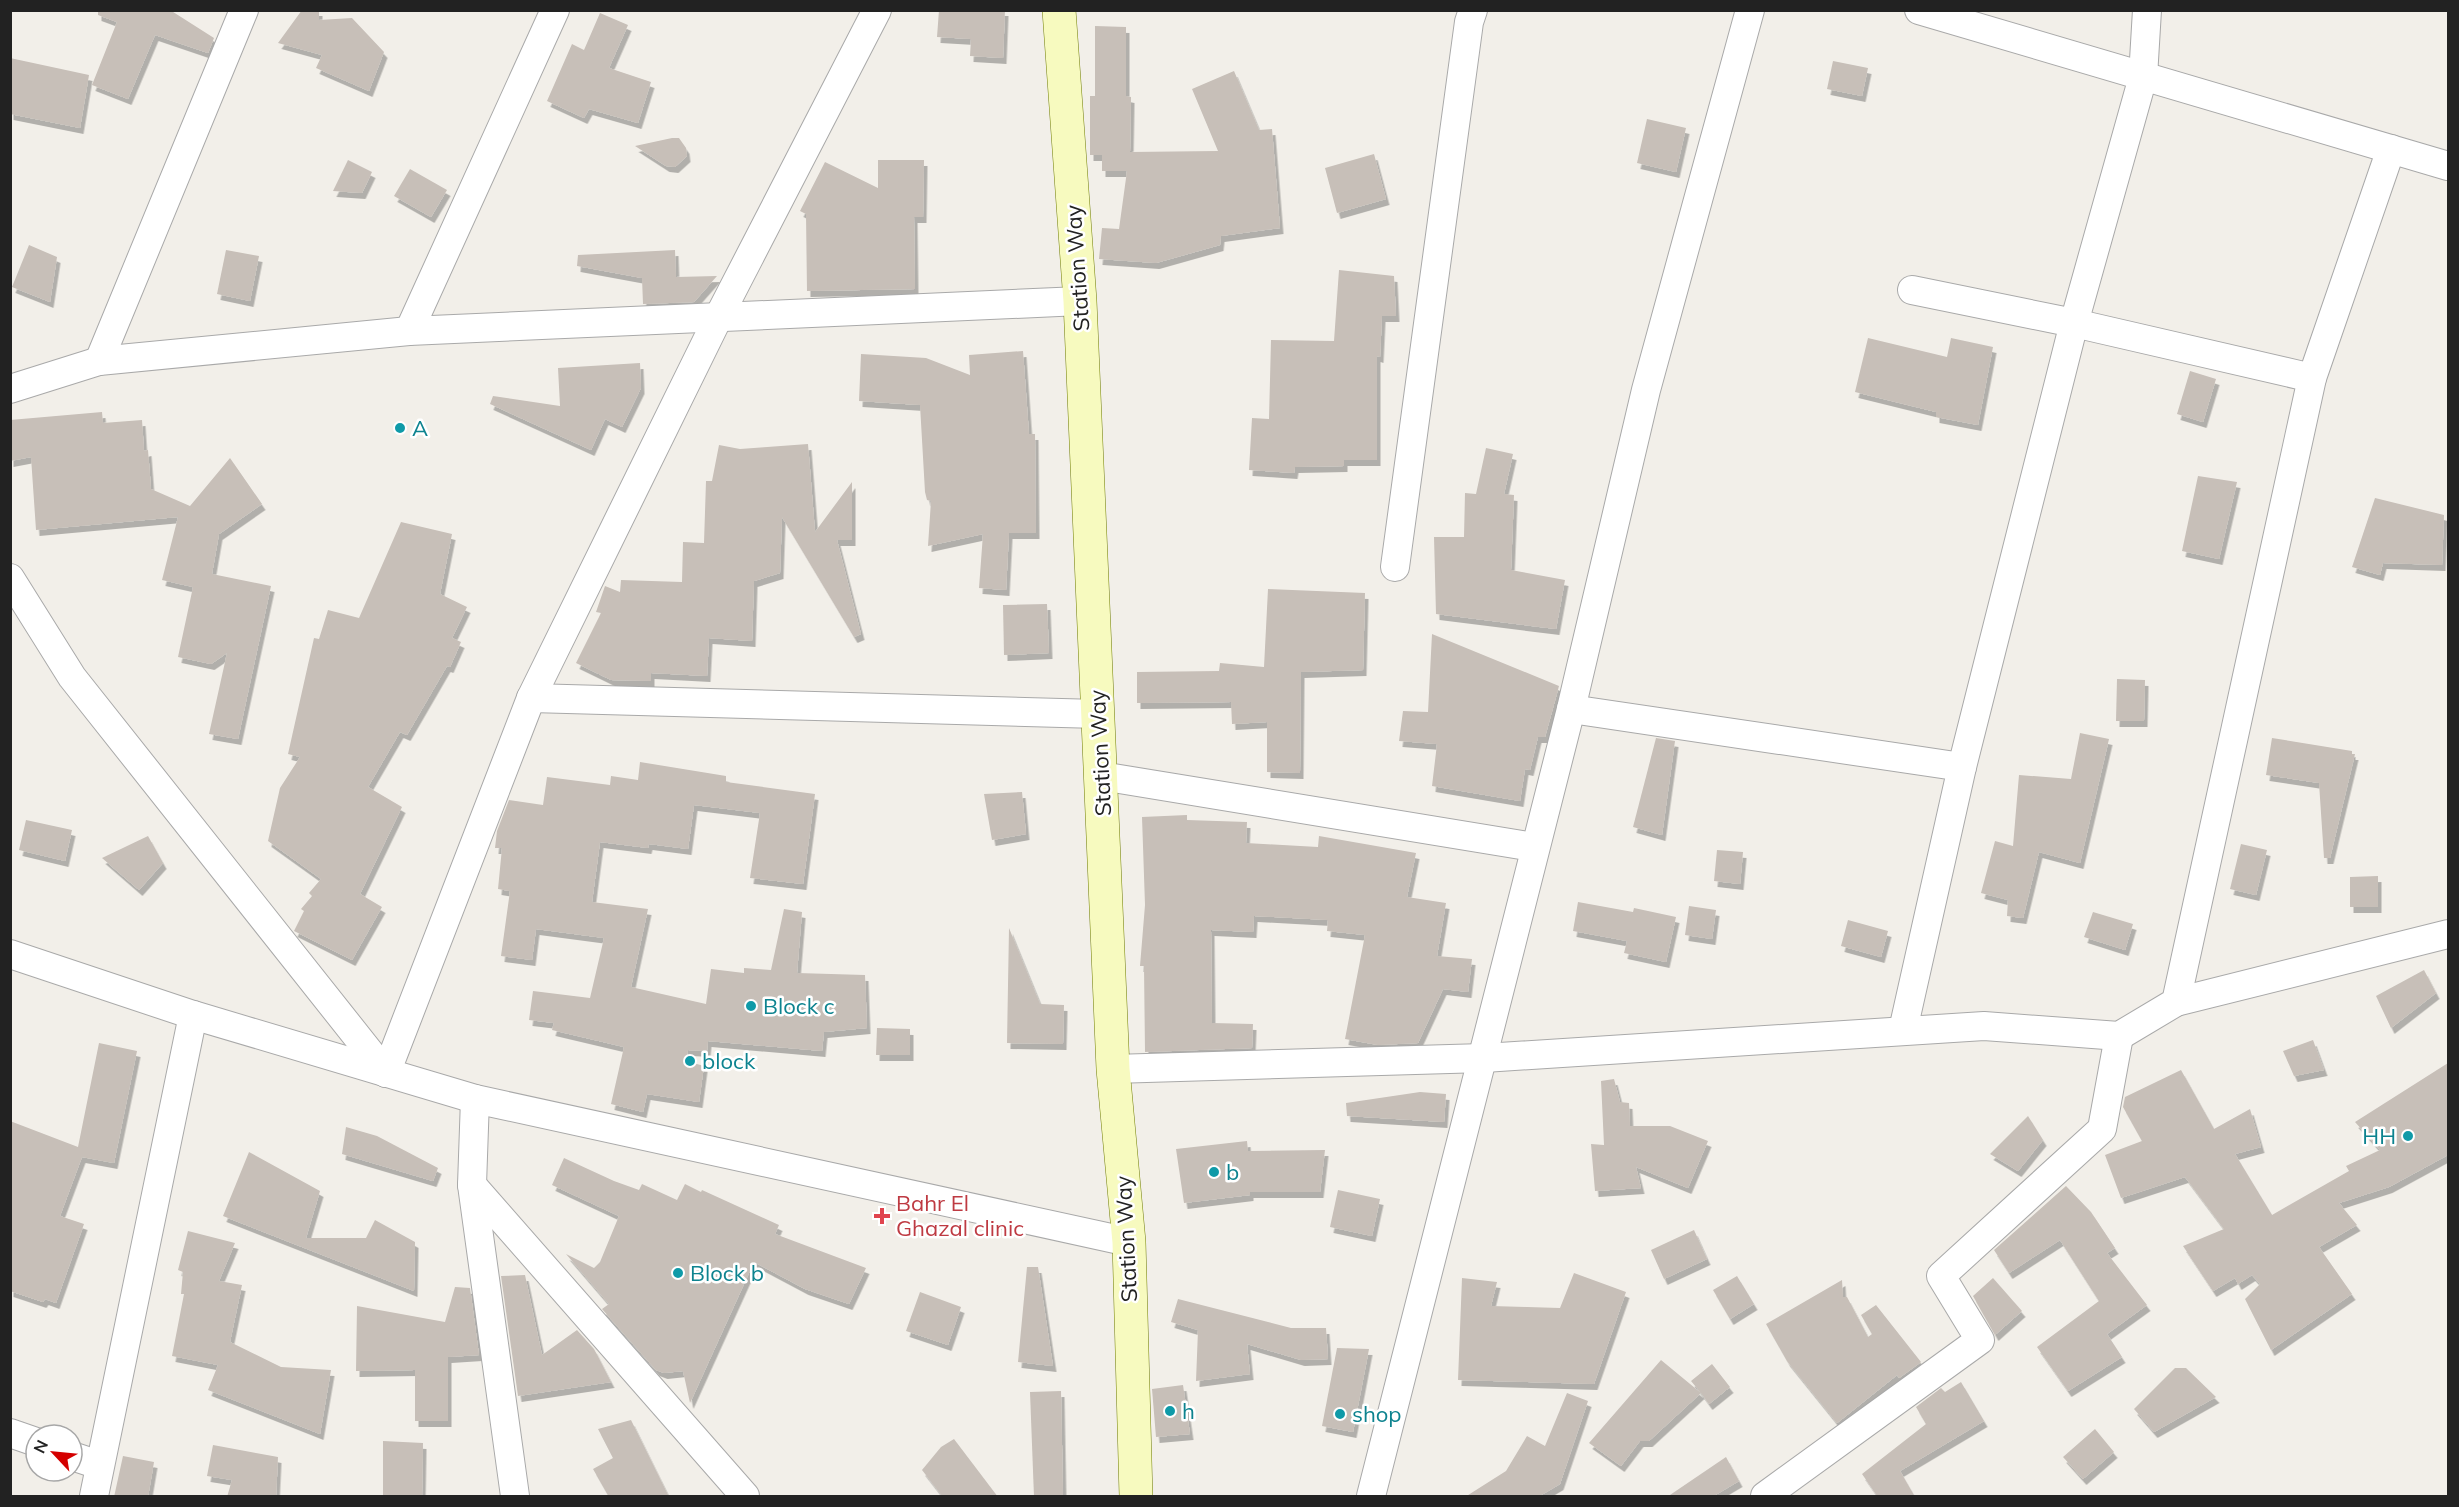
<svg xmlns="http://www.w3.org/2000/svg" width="2459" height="1507" viewBox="0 0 2459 1507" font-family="Mulish,sans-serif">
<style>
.building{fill:#c7bfb8;filter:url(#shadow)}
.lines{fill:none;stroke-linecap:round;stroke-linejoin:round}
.street-casing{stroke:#a9a9a9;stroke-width:30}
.secondary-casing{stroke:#707d05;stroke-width:34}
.street{stroke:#fff;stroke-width:28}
.secondary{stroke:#f7fabf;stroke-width:33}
.culture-dot{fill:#0f9aa8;stroke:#fff;stroke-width:2}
.health-dot{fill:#e0444e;stroke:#fff;stroke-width:2}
.labels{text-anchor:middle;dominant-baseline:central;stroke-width:5;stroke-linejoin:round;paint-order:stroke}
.street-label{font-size:22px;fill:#222;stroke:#fff}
.culture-label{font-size:22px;fill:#0d838f;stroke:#fff;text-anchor:start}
.health-label{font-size:22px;fill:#be3a42;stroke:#fff;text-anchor:start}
</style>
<defs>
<filter id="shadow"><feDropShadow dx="3.5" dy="6" stdDeviation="0" flood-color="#0004"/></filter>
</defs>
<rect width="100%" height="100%" fill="#f2efe9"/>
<g class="building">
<path d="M 98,10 L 170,10 L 214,38 L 208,53 L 155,35 L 128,99 L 92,85 L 117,22 L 98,15 Z"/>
<path d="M 302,10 L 319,10 L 319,20 L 352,18 L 384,52 L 369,91 L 316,68 L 322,55 L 278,43 Z"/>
<path d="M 939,10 L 1005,10 L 1003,58 L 970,56 L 971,39 L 937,37 Z"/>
<path d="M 600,13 L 628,25 L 609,68 L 651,82 L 638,123 L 589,109 L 584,118 L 547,101 L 572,44 L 584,50 Z"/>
<path d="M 1095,26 L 1126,27 L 1126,96 L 1131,97 L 1130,152 L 1218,151 L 1192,89 L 1234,71 L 1259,130 L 1272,129 L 1280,228 L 1221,236 L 1220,245 L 1156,263 L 1099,259 L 1102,228 L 1119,229 L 1127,171 L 1102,171 L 1102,155 L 1090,155 L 1090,96 L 1095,96 Z"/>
<path d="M 10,58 L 89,75 L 80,128 L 10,114 Z"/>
<path d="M 1833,61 L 1868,68 L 1862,96 L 1827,89 Z"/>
<path d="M 1647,119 L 1686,128 L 1676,172 L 1637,163 Z"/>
<path d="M 672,138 L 679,138 L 686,148 L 687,156 L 675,167 L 666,166 L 635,146 Z"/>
<path d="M 1374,154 L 1386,199 L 1337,213 L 1325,168 Z"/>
<path d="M 348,160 L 372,172 L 362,193 L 333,191 Z"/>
<path d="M 878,160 L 924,160 L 923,217 L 914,217 L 915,289 L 807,291 L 806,214 L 800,211 L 825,162 L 878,188 Z"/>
<path d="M 410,169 L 447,190 L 431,217 L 394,196 Z"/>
<path d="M 29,245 L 57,257 L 50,302 L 12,287 Z"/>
<path d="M 226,250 L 259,256 L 250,301 L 217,294 Z"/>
<path d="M 675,250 L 676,277 L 717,276 L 694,302 L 643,304 L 642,278 L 577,266 L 578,255 Z"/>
<path d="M 1339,270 L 1394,276 L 1396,316 L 1382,316 L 1380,357 L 1377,356 L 1377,460 L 1344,460 L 1344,466 L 1295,467 L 1294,473 L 1249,470 L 1252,418 L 1269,419 L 1271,340 L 1334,341 Z"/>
<path d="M 1868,338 L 1947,357 L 1951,338 L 1993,347 L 1978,425 L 1936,417 L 1936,412 L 1855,392 Z"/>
<path d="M 1023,351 L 1029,434 L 1035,434 L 1036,533 L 1009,533 L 1006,590 L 979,588 L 983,534 L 928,546 L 931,501 L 927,500 L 925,492 L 920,405 L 859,401 L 861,354 L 926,358 L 970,375 L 969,355 Z"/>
<path d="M 640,363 L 641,388 L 622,427 L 605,419 L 591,450 L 490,404 L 493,396 L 560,406 L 558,368 Z"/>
<path d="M 2190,371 L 2216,379 L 2203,422 L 2177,414 Z"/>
<path d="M 102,412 L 103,423 L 142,420 L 144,451 L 148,450 L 151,489 L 190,506 L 230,458 L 262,504 L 219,534 L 212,574 L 271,586 L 238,739 L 209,734 L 227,653 L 211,664 L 178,657 L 193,587 L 162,580 L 178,517 L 36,530 L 31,457 L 10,461 L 10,420 Z"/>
<path d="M 808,444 L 815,532 L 852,482 L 852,540 L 837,540 L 861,634 L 854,637 L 782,517 L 780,573 L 754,581 L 752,641 L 709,638 L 707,676 L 651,673 L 651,681 L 611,680 L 576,663 L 601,613 L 596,612 L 605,586 L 620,592 L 621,580 L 682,582 L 683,542 L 704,543 L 706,481 L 712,481 L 719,445 L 740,449 Z"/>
<path d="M 1486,448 L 1513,454 L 1504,494 L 1514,495 L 1511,570 L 1565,580 L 1556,629 L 1436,614 L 1434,537 L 1464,537 L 1465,493 L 1476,494 Z"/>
<path d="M 2198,476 L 2237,482 L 2219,559 L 2182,551 Z"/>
<path d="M 2375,498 L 2444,515 L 2442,565 L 2383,563 L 2380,575 L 2352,567 Z"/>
<path d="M 401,522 L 452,534 L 440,594 L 467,607 L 452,638 L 461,642 L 450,667 L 447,666 L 407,735 L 400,732 L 368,787 L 402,807 L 360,894 L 382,907 L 352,960 L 294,931 L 304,911 L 301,909 L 312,896 L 309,893 L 321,879 L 268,841 L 280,788 L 300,757 L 288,754 L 314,638 L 319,639 L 328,610 L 359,618 Z"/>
<path d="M 1268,589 L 1365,593 L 1363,670 L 1301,672 L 1300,773 L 1267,772 L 1267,722 L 1232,724 L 1231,702 L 1137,703 L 1137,672 L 1219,671 L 1220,663 L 1264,667 Z"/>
<path d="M 1047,604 L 1049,653 L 1004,655 L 1003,605 Z"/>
<path d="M 1432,634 L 1559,686 L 1545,737 L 1538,737 L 1530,770 L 1525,769 L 1520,801 L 1432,786 L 1437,744 L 1399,741 L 1403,711 L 1428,712 Z"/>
<path d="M 2117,679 L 2145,680 L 2144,721 L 2116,721 Z"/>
<path d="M 2080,733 L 2109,739 L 2080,863 L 2039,852 L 2023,918 L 2007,916 L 2008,900 L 1981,893 L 1995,841 L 2013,846 L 2019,775 L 2071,779 Z"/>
<path d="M 1656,738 L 1675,741 L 1662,835 L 1633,827 Z"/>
<path d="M 2272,738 L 2352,751 L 2352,754 L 2355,754 L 2330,858 L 2324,858 L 2319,783 L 2266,775 Z"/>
<path d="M 640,762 L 726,776 L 726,782 L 815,794 L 803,884 L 750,878 L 760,813 L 694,805 L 688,849 L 649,844 L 648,848 L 600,842 L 592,902 L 648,909 L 631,987 L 706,1004 L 711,969 L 744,973 L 744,968 L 771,970 L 784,909 L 802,912 L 797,973 L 865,975 L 867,1028 L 824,1032 L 822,1051 L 708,1041 L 707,1051 L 688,1050 L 686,1061 L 704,1066 L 699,1102 L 647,1094 L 643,1112 L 611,1104 L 624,1047 L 552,1030 L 554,1023 L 529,1020 L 533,991 L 590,998 L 604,938 L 536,929 L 532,960 L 501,956 L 510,891 L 498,889 L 502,848 L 495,848 L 497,831 L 509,800 L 543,805 L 547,777 L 610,785 L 611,776 L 638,780 Z"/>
<path d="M 1022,792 L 1026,834 L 992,840 L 984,794 Z"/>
<path d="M 1187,815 L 1187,820 L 1247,822 L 1246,843 L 1318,847 L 1319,836 L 1416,853 L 1407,897 L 1446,903 L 1437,956 L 1472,959 L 1468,992 L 1443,989 L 1418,1043 L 1378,1045 L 1345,1039 L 1365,935 L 1327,931 L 1328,920 L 1254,916 L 1253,932 L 1211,930 L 1212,1023 L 1253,1024 L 1252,1048 L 1145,1052 L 1144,966 L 1140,966 L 1145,905 L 1142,817 Z"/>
<path d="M 26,820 L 72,830 L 65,861 L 19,850 Z"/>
<path d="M 148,836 L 163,863 L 139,890 L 102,858 Z"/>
<path d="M 2241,844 L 2267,850 L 2256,895 L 2230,889 Z"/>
<path d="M 1717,850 L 1743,852 L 1740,884 L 1714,881 Z"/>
<path d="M 2378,876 L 2378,907 L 2350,907 L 2350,877 Z"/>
<path d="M 1578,902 L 1633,912 L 1634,908 L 1676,917 L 1666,962 L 1624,953 L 1627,941 L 1573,931 Z"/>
<path d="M 1689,906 L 1716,910 L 1712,939 L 1685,935 Z"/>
<path d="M 2093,912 L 2133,924 L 2125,950 L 2084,937 Z"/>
<path d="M 1848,920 L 1888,931 L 1881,957 L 1841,946 Z"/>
<path d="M 1009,928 L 1040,1004 L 1064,1005 L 1063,1044 L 1007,1043 Z"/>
<path d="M 2424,970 L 2436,993 L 2391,1028 L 2376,996 Z"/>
<path d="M 877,1028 L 910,1029 L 910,1055 L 876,1055 Z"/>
<path d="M 2313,1040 L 2324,1070 L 2294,1076 L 2283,1051 Z"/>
<path d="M 99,1043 L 137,1051 L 114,1163 L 82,1157 L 60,1216 L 84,1224 L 56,1303 L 45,1299 L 43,1302 L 10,1291 L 10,1121 L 78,1147 Z"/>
<path d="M 2448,1063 L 2448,1155 L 2389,1187 L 2339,1203 L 2357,1225 L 2319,1247 L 2352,1294 L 2271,1350 L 2245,1299 L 2260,1284 L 2252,1275 L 2238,1284 L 2235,1278 L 2213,1291 L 2183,1246 L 2224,1229 L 2185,1177 L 2121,1198 L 2105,1155 L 2142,1141 L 2123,1107 L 2125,1097 L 2181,1070 L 2214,1129 L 2250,1109 L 2261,1147 L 2235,1154 L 2272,1215 L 2349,1171 L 2346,1166 L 2380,1150 L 2355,1122 Z"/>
<path d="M 1614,1079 L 1620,1102 L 1629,1103 L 1630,1126 L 1670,1126 L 1708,1141 L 1688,1188 L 1636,1167 L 1641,1188 L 1595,1191 L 1591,1144 L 1604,1145 L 1601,1081 Z"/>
<path d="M 1420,1092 L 1446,1094 L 1444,1122 L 1347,1116 L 1346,1103 Z"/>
<path d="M 2028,1116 L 2043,1140 L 2018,1171 L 1990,1154 Z"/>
<path d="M 346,1127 L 377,1136 L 438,1168 L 433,1181 L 342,1154 Z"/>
<path d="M 1247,1141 L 1248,1151 L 1325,1150 L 1320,1192 L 1250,1192 L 1250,1195 L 1184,1203 L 1176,1149 Z"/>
<path d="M 249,1152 L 320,1191 L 306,1238 L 366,1238 L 375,1220 L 415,1242 L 414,1291 L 223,1216 Z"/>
<path d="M 564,1158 L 614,1181 L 639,1190 L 642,1184 L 677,1200 L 685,1184 L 701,1192 L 702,1190 L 779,1225 L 775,1234 L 866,1268 L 849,1304 L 805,1289 L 754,1262 L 690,1403 L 683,1371 L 664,1373 L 656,1370 L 602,1309 L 609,1304 L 566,1254 L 594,1268 L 600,1262 L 619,1216 L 552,1185 Z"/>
<path d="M 2066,1186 L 2091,1212 L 2115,1248 L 2107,1253 L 2147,1305 L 2107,1334 L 2122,1357 L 2068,1391 L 2037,1347 L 2099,1301 L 2060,1240 L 2009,1273 L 1994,1250 Z"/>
<path d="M 1338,1190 L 1380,1199 L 1372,1236 L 1330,1227 Z"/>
<path d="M 1694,1230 L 1707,1259 L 1664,1279 L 1651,1250 Z"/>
<path d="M 188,1231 L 235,1243 L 219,1281 L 242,1285 L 230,1342 L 281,1367 L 331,1370 L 320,1434 L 208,1390 L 218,1365 L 172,1356 L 184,1294 L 181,1294 L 183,1272 L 178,1270 Z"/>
<path d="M 1027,1267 L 1038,1267 L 1053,1366 L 1018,1362 Z"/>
<path d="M 1574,1273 L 1626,1292 L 1594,1384 L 1458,1380 L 1462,1278 L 1497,1282 L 1491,1306 L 1560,1308 Z"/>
<path d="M 525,1275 L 542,1355 L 577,1330 L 594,1349 L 611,1382 L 518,1396 L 501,1276 Z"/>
<path d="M 1737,1276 L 1754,1304 L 1730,1319 L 1713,1290 Z"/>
<path d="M 1993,1278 L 2022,1311 L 1995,1335 L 1973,1296 Z"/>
<path d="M 1842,1280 L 1843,1297 L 1847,1297 L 1868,1337 L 1872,1334 L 1861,1315 L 1876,1305 L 1921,1362 L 1899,1378 L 1897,1375 L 1837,1423 L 1787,1361 L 1766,1324 Z"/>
<path d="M 455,1287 L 470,1288 L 479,1355 L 448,1357 L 448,1421 L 415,1421 L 415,1370 L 356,1371 L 357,1306 L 445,1322 Z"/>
<path d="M 920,1292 L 961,1307 L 948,1345 L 906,1331 Z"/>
<path d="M 1178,1299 L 1291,1328 L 1326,1328 L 1328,1359 L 1301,1360 L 1247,1344 L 1250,1374 L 1196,1381 L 1198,1330 L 1171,1322 Z"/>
<path d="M 1337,1348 L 1369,1349 L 1353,1432 L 1322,1426 Z"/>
<path d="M 1661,1360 L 1701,1393 L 1691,1381 L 1712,1364 L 1730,1387 L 1709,1404 L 1701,1393 L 1649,1441 L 1640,1441 L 1621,1466 L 1589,1443 Z"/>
<path d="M 2175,1368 L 2186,1368 L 2216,1397 L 2154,1432 L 2134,1409 Z"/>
<path d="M 1961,1382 L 1984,1421 L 1900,1471 L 1915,1497 L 1878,1497 L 1862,1474 L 1926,1424 L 1916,1407 L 1941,1388 L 1945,1392 Z"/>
<path d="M 1183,1385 L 1190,1434 L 1156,1437 L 1152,1389 Z"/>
<path d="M 1061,1391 L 1063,1497 L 1034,1497 L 1030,1392 Z"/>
<path d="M 1567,1393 L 1588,1401 L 1560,1484 L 1538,1497 L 1465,1497 L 1506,1471 L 1527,1436 L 1545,1446 Z"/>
<path d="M 631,1420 L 669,1497 L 609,1497 L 593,1469 L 613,1458 L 598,1429 Z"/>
<path d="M 2095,1429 L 2114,1452 L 2083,1479 L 2063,1457 Z"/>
<path d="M 954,1439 L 998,1497 L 943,1497 L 922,1470 L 941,1447 Z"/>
<path d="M 383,1441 L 423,1443 L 422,1497 L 383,1497 Z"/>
<path d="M 213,1445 L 278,1457 L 276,1497 L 227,1497 L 232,1480 L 207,1476 Z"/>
<path d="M 123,1456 L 154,1462 L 148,1497 L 114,1497 Z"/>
<path d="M 1726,1457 L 1739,1481 L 1712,1497 L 1667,1497 Z"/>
</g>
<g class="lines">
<defs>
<g id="street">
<path d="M 1919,10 L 2448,166"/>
<path d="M 1912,290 L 2074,323 L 2312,378"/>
<path d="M 409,331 L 555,10"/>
<path d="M 99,361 L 244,10"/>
<path d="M 10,389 L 99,361 L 409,331 L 1080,301"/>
<path d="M 1395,567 L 1469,22 L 1473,10"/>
<path d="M 10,578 L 72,677 L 386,1073"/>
<path d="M 531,698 L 1098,714"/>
<path d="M 1571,709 L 1962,767"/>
<path d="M 1101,776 L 1534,847"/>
<path d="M 10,954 L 193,1015 L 475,1099 L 1129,1242"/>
<path d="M 2176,1002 L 2448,934"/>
<path d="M 1903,1030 L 1962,767 L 2074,323 L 2143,77 L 2147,10"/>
<path d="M 1113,1069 L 1484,1058 L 1984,1026 L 2119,1036 L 2176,1002 L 2312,378 L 2391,149"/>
<path d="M 386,1073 L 531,698 L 718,318 L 877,10"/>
<path d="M 475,1099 L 472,1185 L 515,1496"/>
<path d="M 472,1185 L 745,1496"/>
<path d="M 10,1433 L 36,1442"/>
<path d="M 72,1456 L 99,1465"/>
<path d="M 94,1496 L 193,1015"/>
<path d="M 1371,1496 L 1571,709 L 1646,390 L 1750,10"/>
<path d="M 1765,1496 L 1980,1340 L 1941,1276 L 2102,1129 L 2119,1036"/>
</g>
<path id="secondary" d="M 1059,10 L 1080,301 L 1113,1069 L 1129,1242 L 1136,1496"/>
</defs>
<use href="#street" class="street-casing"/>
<use href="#secondary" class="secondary-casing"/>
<use href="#street" class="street"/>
<use href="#secondary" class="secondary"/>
</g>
<g class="culture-dot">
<circle cx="400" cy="428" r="6"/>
<circle cx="751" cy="1006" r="6"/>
<circle cx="690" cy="1061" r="6"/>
<circle cx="2408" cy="1136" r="6"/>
<circle cx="1214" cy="1172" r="6"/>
<circle cx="678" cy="1273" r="6"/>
<circle cx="1170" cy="1411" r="6"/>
<circle cx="1340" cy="1414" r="6"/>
</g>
<path class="health-dot" d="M879 1207h6v6h6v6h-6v6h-6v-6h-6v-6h6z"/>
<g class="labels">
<g class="street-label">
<text transform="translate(1077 268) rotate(-94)">Station Way</text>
<text transform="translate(1100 753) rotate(-93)">Station Way</text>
<text transform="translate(1126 1239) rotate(-93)">Station Way</text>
</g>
<g class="culture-label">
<text x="412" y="428">A</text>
<text x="763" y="1006">Block c</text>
<text x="702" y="1061">block</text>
<text x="2396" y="1136" text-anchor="end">HH</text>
<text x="1226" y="1172">b</text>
<text x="690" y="1273">Block b</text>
<text x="1182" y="1411">h</text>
<text x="1352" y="1414">shop</text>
</g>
<g class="health-label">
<text x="896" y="1203">Bahr El<tspan x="896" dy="25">Ghazal clinic</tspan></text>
</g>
</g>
<rect width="2459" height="1507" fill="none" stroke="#222222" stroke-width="24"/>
<g transform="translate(54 1453) rotate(296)"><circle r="28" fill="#ffffff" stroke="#a7a7a7" stroke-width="1.5"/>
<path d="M0-4.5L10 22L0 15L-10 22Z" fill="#d40000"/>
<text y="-9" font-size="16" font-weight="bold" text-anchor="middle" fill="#222222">N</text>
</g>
</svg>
